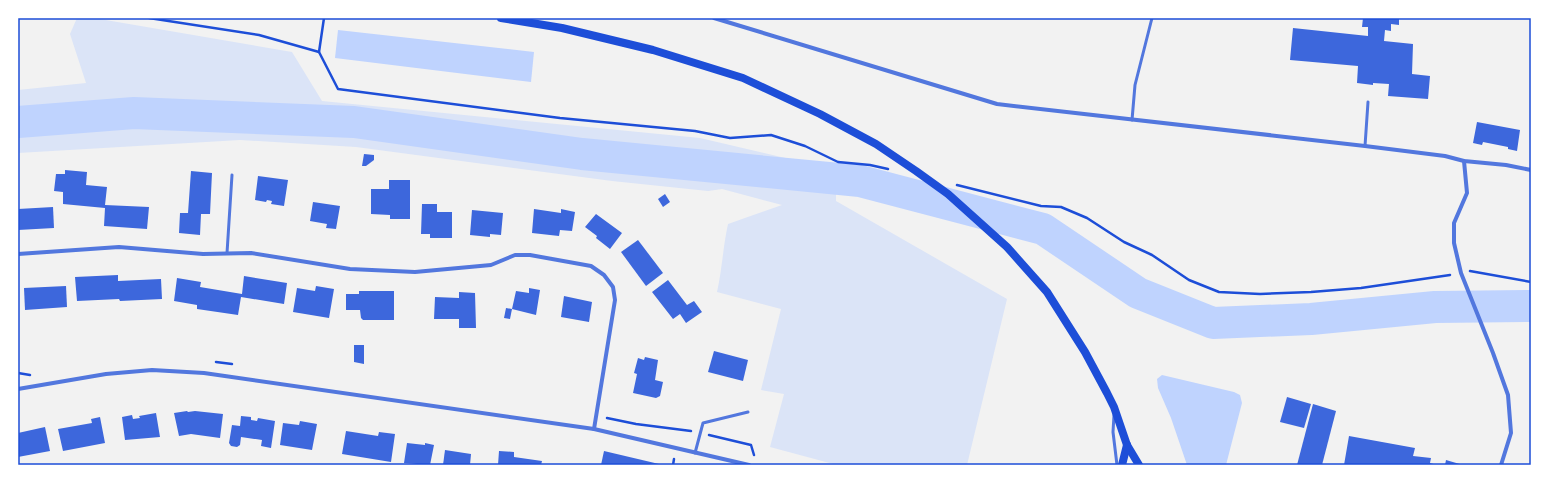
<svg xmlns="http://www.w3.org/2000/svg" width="1549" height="483" viewBox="0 0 1549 483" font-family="Raleway,sans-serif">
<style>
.green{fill:#dbe4f7}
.water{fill:#bfd3fe}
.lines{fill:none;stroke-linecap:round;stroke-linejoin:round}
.river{stroke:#bfd3fe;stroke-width:32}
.building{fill:#3d67dc}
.path{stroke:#1d4ed8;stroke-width:2.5}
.service{stroke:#5277de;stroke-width:3}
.minor{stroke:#5277de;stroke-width:4}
.secondary{stroke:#1d4ed8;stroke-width:8}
.neatline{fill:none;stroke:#1d4ed8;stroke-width:1.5}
</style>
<rect width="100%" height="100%" fill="#f2f2f2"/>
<path class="green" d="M 77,18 L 94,18 L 292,52 L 322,101 L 700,138 L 836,170 L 836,201 L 1007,299 L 967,465 L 837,465 L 770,447 L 784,394 L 761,390 L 781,309 L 717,292 C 722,270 723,247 728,224 L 782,205 L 722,189 L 708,191 L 612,181 L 356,147 L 240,140 L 18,153 L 18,90 L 86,83 L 70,34 Z"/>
<g class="water">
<path d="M 338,30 L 534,52 L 531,82 L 335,58 Z"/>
<path d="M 1162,375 L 1234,392 L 1240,395 L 1242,403 L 1226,465 L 1187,465 L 1171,418 L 1158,388 L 1157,379 Z"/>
</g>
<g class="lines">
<path class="river" d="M 18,122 L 134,113 L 354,122 L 582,154 L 860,181 L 1043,229 L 1138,293 L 1213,323 L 1311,319 L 1435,307 L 1531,306"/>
</g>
<g class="building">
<path d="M 1363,18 L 1399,18 L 1399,25 L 1391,24 L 1391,31 L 1385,30 L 1384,41 L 1413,44 L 1412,74 L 1430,76 L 1428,99 L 1388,96 L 1389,84 L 1373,83 L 1373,85 L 1357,83 L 1358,66 L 1290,60 L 1293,28 L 1368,36 L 1368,27 L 1362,27 Z"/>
<path d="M 1477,122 L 1520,130 L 1517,151 L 1508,149 L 1508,147 L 1483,142 L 1482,145 L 1473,143 Z"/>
<path d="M 364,154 L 374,155 L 374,160 L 366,166 L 362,166 Z"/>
<path d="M 65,170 L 87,172 L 86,185 L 107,187 L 105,205 L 149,207 L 147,229 L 104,226 L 105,208 L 63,204 L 63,192 L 54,191 L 56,174 L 65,174 Z"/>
<path d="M 191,171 L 212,173 L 210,214 L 201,214 L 200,235 L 179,233 L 180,213 L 188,213 Z"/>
<path d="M 258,176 L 288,180 L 284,206 L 271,204 L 272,201 L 267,200 L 266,202 L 255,200 Z"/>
<path d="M 389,180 L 410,180 L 410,219 L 390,219 L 390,215 L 371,214 L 371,189 L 389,189 Z"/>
<path d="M 665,194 L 670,202 L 663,207 L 658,199 Z"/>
<path d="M 313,202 L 340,206 L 336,229 L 326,228 L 327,224 L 310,221 Z"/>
<path d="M 422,204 L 437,204 L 437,212 L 452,212 L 452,238 L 430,238 L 430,234 L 421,234 Z"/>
<path d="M 53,207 L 54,228 L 18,230 L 18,209 Z"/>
<path d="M 534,209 L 561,213 L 561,209 L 575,212 L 572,231 L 560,230 L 559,236 L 532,233 Z"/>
<path d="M 472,210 L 503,213 L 501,235 L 490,234 L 490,237 L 470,235 Z"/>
<path d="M 596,214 L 622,233 L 610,249 L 596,238 L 597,236 L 585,227 Z"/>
<path d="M 638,240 L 663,273 L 646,286 L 621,252 Z"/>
<path d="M 118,275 L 118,281 L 161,279 L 162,299 L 120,301 L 119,299 L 77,301 L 75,277 Z"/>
<path d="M 244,276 L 287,283 L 284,304 L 241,297 L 238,315 L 197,309 L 197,305 L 174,301 L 177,278 L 201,282 L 200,287 L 242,294 Z"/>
<path d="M 668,280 L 687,305 L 694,301 L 702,312 L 686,323 L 680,314 L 673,319 L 652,292 Z"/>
<path d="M 66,286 L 67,307 L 25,310 L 24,288 Z"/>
<path d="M 316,286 L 334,289 L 329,318 L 293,312 L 297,288 L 315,291 Z"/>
<path d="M 529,288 L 540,290 L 536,315 L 512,309 L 516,291 L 529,293 Z"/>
<path d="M 359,291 L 394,291 L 394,320 L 363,320 L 361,318 L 360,310 L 346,310 L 346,294 L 359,294 Z"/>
<path d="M 459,292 L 475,293 L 476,328 L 459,328 L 459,319 L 434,319 L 435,297 L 459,298 Z"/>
<path d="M 564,296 L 592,302 L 589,322 L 561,317 Z"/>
<path d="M 506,308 L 512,309 L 510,319 L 504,318 Z"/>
<path d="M 354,345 L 364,345 L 364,364 L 354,362 Z"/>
<path d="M 714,351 L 748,360 L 743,381 L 708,372 Z"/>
<path d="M 645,357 L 658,360 L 655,380 L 663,382 L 660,396 L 656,398 L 633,393 L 637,374 L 634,373 L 638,358 L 644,360 Z"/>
<path d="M 1287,397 L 1311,404 L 1304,428 L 1280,422 Z"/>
<path d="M 1313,404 L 1336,411 L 1322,465 L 1297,465 Z"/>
<path d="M 187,411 L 188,412 L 195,411 L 223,414 L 220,438 L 191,434 L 179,436 L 174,413 Z"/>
<path d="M 156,413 L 160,437 L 125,440 L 122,417 L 132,415 L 133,419 L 140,418 L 139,416 Z"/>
<path d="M 241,416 L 251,417 L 251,420 L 257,421 L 258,418 L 275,421 L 271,448 L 261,446 L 262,440 L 241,437 L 240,445 L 237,447 L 231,446 L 229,443 L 232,425 L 240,426 Z"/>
<path d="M 100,417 L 105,443 L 63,451 L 58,429 L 92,423 L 91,419 Z"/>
<path d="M 300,421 L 317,424 L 312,450 L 280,445 L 283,423 L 299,425 Z"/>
<path d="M 45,427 L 50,451 L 18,457 L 18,433 Z"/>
<path d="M 346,431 L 378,436 L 379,432 L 395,434 L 391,462 L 342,454 Z"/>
<path d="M 1349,436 L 1415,448 L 1413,456 L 1431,458 L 1430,463 L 1437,465 L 1344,465 Z"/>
<path d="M 407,443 L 425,445 L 425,443 L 434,445 L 430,465 L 404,463 Z"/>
<path d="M 445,450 L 471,454 L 470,465 L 443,465 Z"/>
<path d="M 499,451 L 514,452 L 514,457 L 542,461 L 541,465 L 498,465 Z"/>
<path d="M 604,451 L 659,464 L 659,465 L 601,465 Z"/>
<path d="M 1446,460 L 1463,465 L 1445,465 Z"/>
</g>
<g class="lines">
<g class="path">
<path d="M 149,18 L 259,35 L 319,52 L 324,18"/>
<path d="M 319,52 L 338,89 L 560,118 L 695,131 L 730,138 L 771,135 L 805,146 L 838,162 L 870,165 L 888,169"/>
<path d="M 957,185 L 1041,206 L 1061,207 L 1087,218 L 1124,242 L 1152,255 L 1189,280 L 1219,292 L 1260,294 L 1311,292 L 1361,288 L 1450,275"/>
<path d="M 1470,271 L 1531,282"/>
<path d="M 216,362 L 232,364"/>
<path d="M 18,373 L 30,375"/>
<path d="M 607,418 L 636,424 L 691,431"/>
<path d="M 709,435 L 751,445 L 754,455"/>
<path d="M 673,465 L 674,459"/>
</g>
<g class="service">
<path d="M 1132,120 L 1135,85 L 1152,18"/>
<path d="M 1365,146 L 1368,102"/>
<path d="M 227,253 L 232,175"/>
<path d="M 1114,415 L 1113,432 L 1117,465"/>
<path d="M 695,453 L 703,423 L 748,412"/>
</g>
<g class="minor">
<path d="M 714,18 L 997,104 L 1365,146 L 1445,156 L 1464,161 L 1506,165 L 1531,170"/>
<path d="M 1464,161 L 1467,193 L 1454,223 L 1454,243 L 1461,273 L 1493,353 L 1508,395 L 1511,433 L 1501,465"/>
<path d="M 18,254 L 119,247 L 203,254 L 251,253 L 350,269 L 415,272 L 491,265 L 515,255 L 530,255 L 591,266 L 604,275 L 613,287 L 615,300 L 594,429"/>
<path d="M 18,389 L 106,374 L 152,370 L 204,373 L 594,429 L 749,465"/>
</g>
<g class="secondary">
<path d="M 501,18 L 562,28 L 653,50 L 743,78 L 820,114 L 876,144 L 916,171 L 948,194 L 1007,247 L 1047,292 L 1085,352 L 1107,393 L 1114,407 L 1127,445 L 1139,465"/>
<path d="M 1122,465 L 1127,445"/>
</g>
</g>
<rect width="1549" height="483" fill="none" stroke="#ffffff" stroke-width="38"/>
<rect x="19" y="19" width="1511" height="445" class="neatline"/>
</svg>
